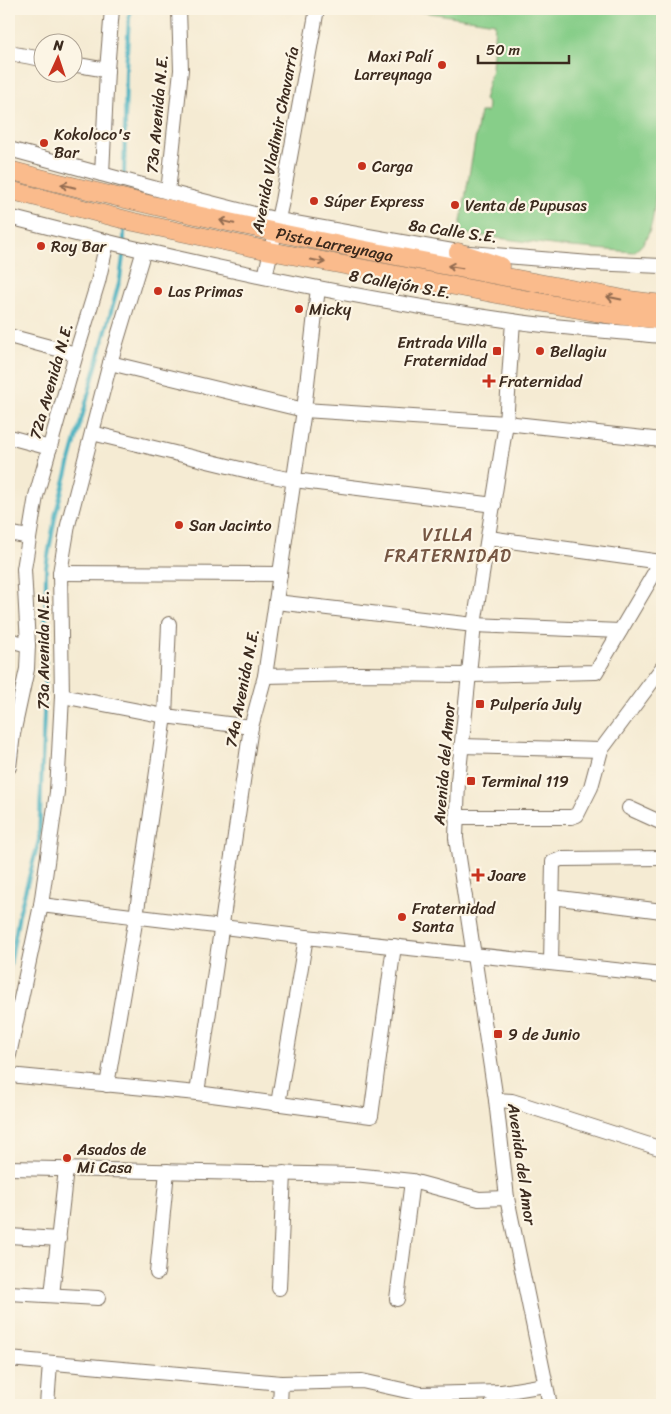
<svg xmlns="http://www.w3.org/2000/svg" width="671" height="1414" viewBox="0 0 671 1414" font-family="Sriracha,sans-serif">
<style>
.green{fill:#87ce89;stroke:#617c54}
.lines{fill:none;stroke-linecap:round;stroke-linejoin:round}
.stream{stroke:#42afbf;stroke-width:4}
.minor-casing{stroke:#7c6e5d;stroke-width:16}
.major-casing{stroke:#7c6e5d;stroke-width:19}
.minor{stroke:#fff;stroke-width:14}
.major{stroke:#fabb8c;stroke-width:18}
.oneway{stroke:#916b50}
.poi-dot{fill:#c8321e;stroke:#fcf5e5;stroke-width:2}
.labels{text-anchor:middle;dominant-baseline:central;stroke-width:4.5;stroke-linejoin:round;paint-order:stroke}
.poi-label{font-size:16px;fill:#3b2a1e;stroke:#fcf5e5;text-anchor:start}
.street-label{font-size:16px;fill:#3b2a1e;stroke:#fcf5e5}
.neighbourhood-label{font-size:18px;letter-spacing:1px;fill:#755643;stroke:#fcf5e5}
</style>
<rect width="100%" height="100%" fill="#fcf5e5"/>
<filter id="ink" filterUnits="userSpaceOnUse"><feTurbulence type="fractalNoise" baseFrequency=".02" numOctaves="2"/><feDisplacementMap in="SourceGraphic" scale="10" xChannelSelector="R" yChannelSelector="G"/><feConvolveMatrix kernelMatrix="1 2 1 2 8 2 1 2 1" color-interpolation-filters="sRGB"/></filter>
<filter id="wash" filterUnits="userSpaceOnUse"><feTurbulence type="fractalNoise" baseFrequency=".0096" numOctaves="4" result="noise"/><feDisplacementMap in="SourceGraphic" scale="20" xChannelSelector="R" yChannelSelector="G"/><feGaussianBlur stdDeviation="1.12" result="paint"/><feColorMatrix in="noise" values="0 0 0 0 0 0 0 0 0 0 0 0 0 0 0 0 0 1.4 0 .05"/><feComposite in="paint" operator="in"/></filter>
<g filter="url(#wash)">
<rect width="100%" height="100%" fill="#f5ebd3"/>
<path class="green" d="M 404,9 L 662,9 L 662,191 L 656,191 C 653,212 654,240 633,252 L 560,246 L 459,233 L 480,112 L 487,112 L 488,104 L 484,100 L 492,69 L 495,23 Z"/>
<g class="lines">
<g class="stream">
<path d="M 124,177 L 126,69 L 129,18 L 131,9"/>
<path d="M 124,242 L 124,224"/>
<path d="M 9,971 L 19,914 L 39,840 L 45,688 L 46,567 L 56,512 L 120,279 L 124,249"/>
</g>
</g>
</g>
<g filter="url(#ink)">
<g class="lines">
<defs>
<g id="minor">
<path d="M 9,53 L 42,59"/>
<path d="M 72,64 L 107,70"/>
<path d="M 9,149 L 168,192 L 278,220 L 458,252 L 590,263 L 662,266"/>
<path d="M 102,174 L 107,70 L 112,9"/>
<path d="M 168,192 L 181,70 L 179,9"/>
<path d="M 9,217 C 174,260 342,297 512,321 C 561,328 612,331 662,336"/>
<path d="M 265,277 L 282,201 L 317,9"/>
<path d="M 513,321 L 506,423 L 474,625 L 458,781 L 456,838 L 496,1100 L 507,1198 L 550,1405"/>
<path d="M 9,336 L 76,354"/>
<path d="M 110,363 L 304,410 L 506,423 L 662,440"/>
<path d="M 92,433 L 257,473 L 294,480 L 494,505"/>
<path d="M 9,437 L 50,448"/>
<path d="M 9,533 L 28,537"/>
<path d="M 489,538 L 661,562"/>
<path d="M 60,573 L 280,574"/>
<path d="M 276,602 L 474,625 L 620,631"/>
<path d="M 9,640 L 28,645"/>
<path d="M 265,676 L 359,674 L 470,675 L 596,672 L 662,560"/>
<path d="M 62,696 L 165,716 L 251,727"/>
<path d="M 461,746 L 601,750"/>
<path d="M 9,767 L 13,734 L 27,669 L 28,645 L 24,569 L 36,496 L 76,354 L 98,282 L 107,242"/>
<path d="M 629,808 L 662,823"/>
<path d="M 456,817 L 571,817 L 577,815 L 591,787 L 601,750 L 662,668"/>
<path d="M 552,897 L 662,911"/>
<path d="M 41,905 L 306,937 L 662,975"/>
<path d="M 551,963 L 553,862 L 561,859 L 662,858"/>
<path d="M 9,1055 L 41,905 L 57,792 L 62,696 L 60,573 L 68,525 L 110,363 L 144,250"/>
<path d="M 9,1075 L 197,1093 L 371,1116 L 394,946"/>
<path d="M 107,1085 L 136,917 L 165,716 L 169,624"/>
<path d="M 197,1093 L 251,727 L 265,676 L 304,410 L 318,288"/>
<path d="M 496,1100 L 512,1101 L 662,1149"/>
<path d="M 278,1104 L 306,937"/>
<path d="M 9,1168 L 354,1175 L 412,1181 L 479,1199 L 507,1198"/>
<path d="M 9,1236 L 59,1239"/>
<path d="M 157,1273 L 167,1171"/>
<path d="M 279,1288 L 284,1173"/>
<path d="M 9,1293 L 98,1298"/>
<path d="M 52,1295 L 66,1169"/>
<path d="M 397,1299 L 412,1181"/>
<path d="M 9,1359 L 281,1383 L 362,1381 L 421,1394 L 502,1392"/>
<path d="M 47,1405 L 50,1363"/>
<path d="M 280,1405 L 281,1383"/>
<path d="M 492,1405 L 502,1392 L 545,1385"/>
</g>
<g id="major">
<path id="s1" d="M 9,170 C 213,224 422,261 629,300 L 662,304"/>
<path d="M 9,190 L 134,222 L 270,251 L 539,302 L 606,314 L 662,320"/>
<path d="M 458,252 L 500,266"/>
</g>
</defs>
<use href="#minor" class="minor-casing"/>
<use href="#major" class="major-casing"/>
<use href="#minor" class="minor"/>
<use href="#major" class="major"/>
</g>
<defs><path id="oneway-shaft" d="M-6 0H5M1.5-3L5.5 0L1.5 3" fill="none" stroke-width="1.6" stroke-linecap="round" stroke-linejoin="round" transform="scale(1.25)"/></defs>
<g class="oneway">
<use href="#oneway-shaft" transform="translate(68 186) rotate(-166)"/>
<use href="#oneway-shaft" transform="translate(227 222) rotate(-167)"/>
<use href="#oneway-shaft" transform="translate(318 261) rotate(11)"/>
<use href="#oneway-shaft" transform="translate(455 267) rotate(-170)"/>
<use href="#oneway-shaft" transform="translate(614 298) rotate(-169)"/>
</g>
</g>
<g class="poi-dot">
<circle cx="442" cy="65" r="5"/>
<circle cx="44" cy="143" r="5"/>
<circle cx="362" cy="166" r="5"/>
<circle cx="314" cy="201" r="5"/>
<circle cx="455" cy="205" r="5"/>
<circle cx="41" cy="246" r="5"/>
<circle cx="158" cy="291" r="5"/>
<circle cx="299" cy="309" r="5"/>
<rect x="492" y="346" width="10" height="10" rx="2.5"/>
<circle cx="540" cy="351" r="5"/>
<path d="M486.5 373.5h5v5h5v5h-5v5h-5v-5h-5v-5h5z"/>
<circle cx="179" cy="525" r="5"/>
<rect x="475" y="699" width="10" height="10" rx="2.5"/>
<rect x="466" y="776" width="10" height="10" rx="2.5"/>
<path d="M475.5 867.5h5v5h5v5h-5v5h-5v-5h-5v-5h5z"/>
<circle cx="402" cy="917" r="5"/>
<rect x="493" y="1029" width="10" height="10" rx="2.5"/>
<circle cx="67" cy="1158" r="5"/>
</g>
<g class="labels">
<g class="poi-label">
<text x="432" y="56" text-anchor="end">Maxi Palí<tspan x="432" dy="18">Larreynaga</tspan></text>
<text x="54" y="134">Kokoloco's<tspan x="54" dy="18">Bar</tspan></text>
<text x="372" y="166">Carga</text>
<text x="324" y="201">Súper Express</text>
<text x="465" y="205">Venta de Pupusas</text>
<text x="51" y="246">Roy Bar</text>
<text x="168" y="291">Las Primas</text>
<text x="309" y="309">Micky</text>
<text x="487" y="342" text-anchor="end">Entrada Villa<tspan x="487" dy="18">Fraternidad</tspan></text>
<text x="550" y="351">Bellagiu</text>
<text x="499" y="381">Fraternidad</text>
<text x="189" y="525">San Jacinto</text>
<text x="490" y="704">Pulpería July</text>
<text x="481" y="781">Terminal 119</text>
<text x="488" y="875">Joare</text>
<text x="412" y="908">Fraternidad<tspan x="412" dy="18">Santa</tspan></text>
<text x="508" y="1034">9 de Junio</text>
<text x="77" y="1149">Asados de<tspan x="77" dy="18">Mi Casa</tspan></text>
</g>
<g class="street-label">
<text transform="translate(157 114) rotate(-85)">73a Avenida N.E.</text>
<text transform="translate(275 140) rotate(-79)">Avenida Vladimir Chavarría</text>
<text transform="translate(453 231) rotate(8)">8a Calle S.E.</text>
<text stroke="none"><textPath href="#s1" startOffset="334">Pista Larreynaga</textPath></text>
<text transform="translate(400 284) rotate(10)">8 Callejón S.E.</text>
<text transform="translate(51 381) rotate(-74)">72a Avenida N.E.</text>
<text transform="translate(43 650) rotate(-90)">73a Avenida N.E.</text>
<text transform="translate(242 688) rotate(-79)">74a Avenida N.E.</text>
<text transform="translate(444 764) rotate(-85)">Avenida del Amor</text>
<text transform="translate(522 1164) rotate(82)">Avenida del Amor</text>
</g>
<g class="neighbourhood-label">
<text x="448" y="535">VILLA<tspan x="448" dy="21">FRATERNIDAD</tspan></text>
</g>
</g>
<rect width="671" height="1414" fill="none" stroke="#fcf5e5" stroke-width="30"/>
<g transform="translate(58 58) rotate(3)"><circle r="24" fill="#fcf5e5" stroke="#afa495"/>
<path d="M0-4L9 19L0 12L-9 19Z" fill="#c8321e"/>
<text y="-8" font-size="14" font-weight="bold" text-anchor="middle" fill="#3b2a1e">N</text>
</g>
<path d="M478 55v8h91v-8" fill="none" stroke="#3b2a1e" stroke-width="2.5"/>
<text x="486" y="55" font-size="15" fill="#3b2a1e" stroke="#fcf5e5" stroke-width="4" paint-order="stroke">50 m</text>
</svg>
